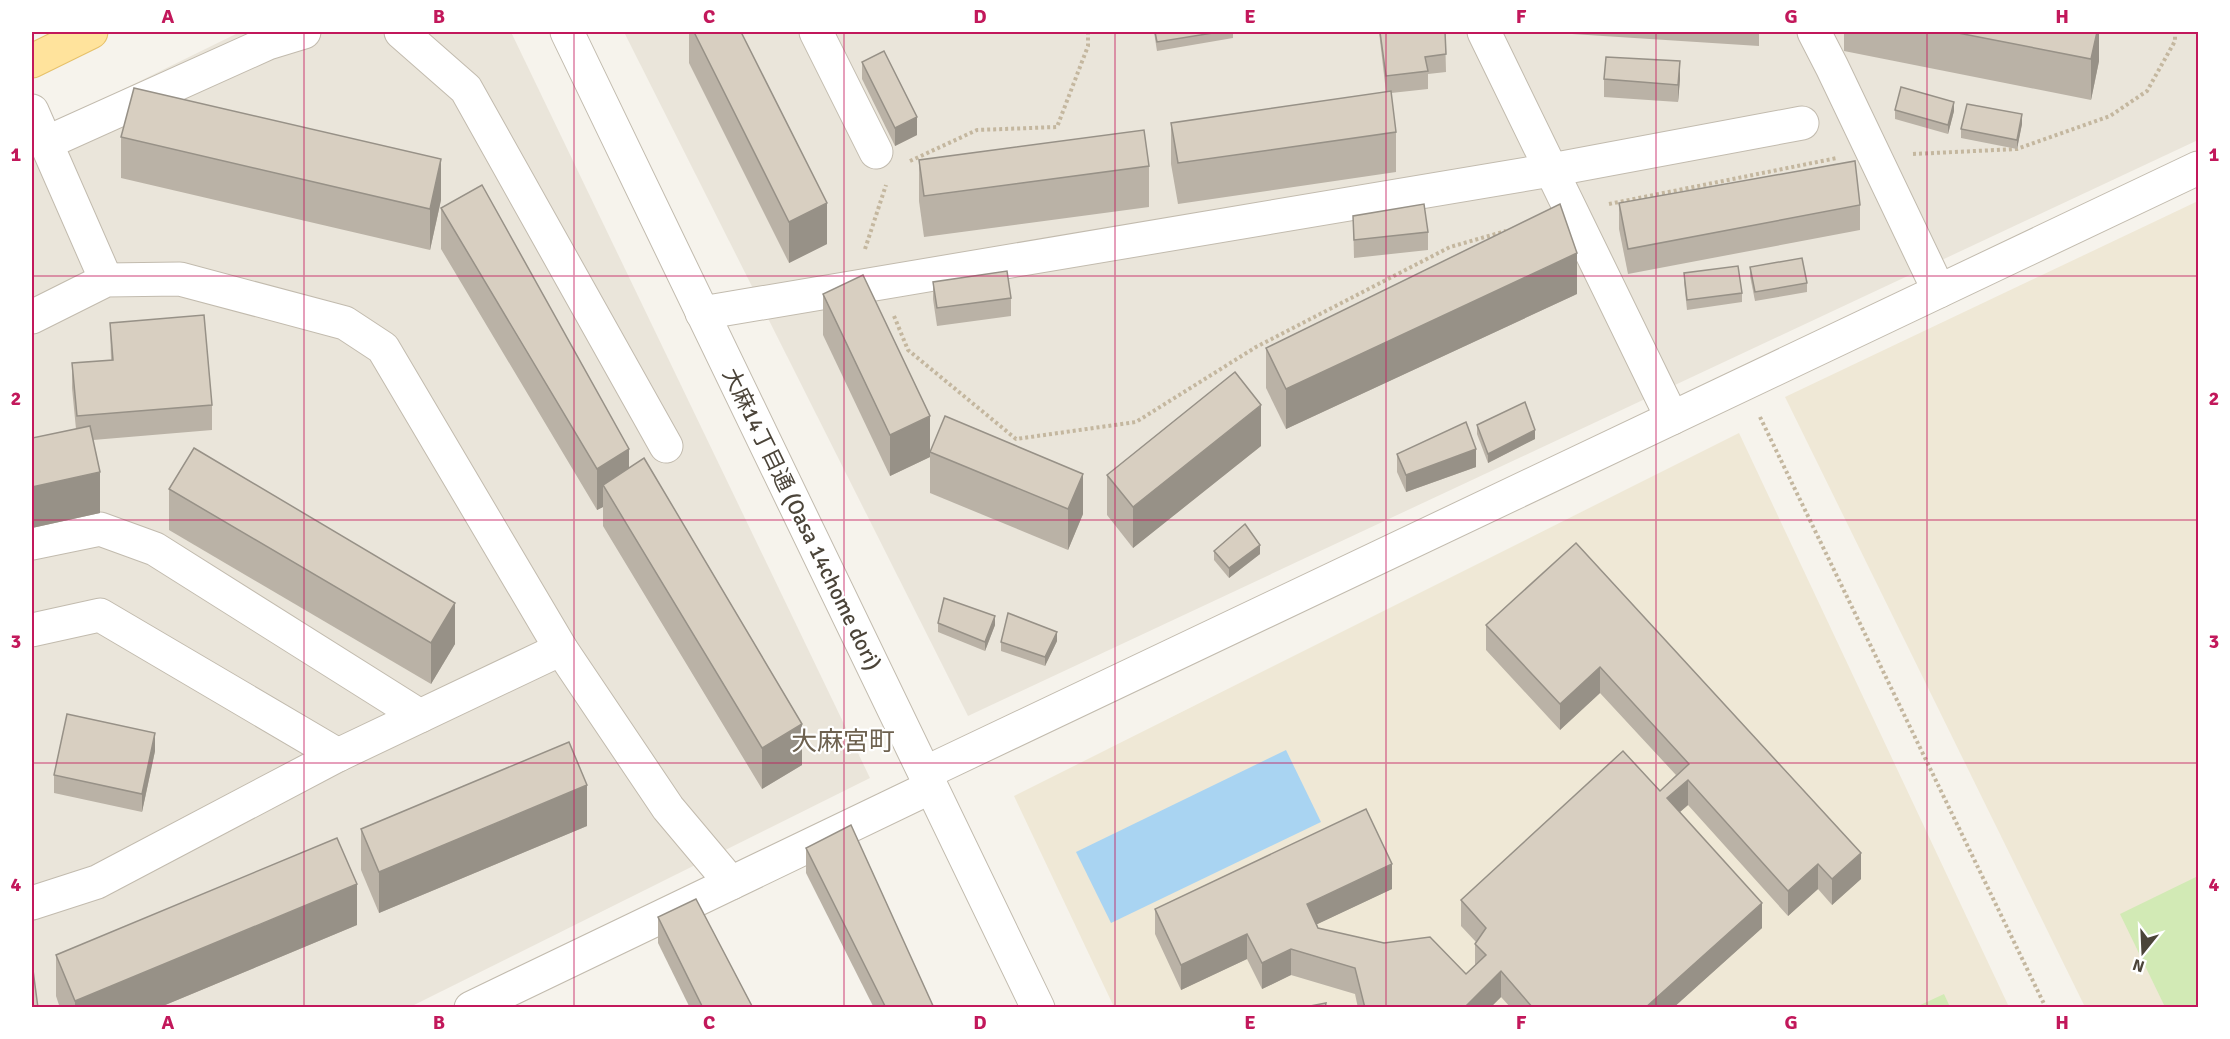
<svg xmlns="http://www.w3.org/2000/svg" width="2230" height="1039" viewBox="0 0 2230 1039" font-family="Signika,'Noto Sans JP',sans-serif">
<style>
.residential{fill:#eae5da}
.education{fill:#efe8d6}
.green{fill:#d2eab5}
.water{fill:#a9d4f2}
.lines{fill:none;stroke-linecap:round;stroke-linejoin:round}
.minor-casing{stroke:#c2bbae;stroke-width:35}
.major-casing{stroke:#e6c16a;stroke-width:35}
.path{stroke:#c4b79f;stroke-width:4;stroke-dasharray:3 3;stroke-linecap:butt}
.minor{stroke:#fff;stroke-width:33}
.major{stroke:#ffe39c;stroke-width:33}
.wall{fill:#bab2a6}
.shaded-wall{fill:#979187}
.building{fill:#d8cfc1;stroke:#979187;stroke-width:1.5}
.grid{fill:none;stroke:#c2185b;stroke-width:1.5;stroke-opacity:0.55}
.labels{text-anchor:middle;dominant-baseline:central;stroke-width:4.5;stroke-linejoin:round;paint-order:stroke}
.street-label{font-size:22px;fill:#4b4439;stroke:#fff}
.quarter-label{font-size:26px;fill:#6e6250;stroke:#fff}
.neatline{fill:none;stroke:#c2185b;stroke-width:2}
.grid-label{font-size:20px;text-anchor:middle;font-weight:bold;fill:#c2185b}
</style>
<rect width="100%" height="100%" fill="#f6f3ec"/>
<g class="residential">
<path d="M 240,32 L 511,32 L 870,778 L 410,1007 L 32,1007 L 32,134 Z"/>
<path d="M 624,32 L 2198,32 L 2198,140 L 968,716 Z"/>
</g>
<g class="education">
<path d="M 2198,201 L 2198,1007 L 2085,1007 L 1785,397 Z"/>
<path d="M 1739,433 L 2009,1007 L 1114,1007 L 1014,796 Z"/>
</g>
<g class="green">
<path d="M 2198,876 L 2198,1007 L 2165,1007 L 2120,914 Z"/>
<path d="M 1944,994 L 1950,1007 L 1916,1007 Z"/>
</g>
<path class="water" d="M 1286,750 L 1321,822 L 1111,923 L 1076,852 Z"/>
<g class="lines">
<defs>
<g id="minor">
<path d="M 401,32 L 466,89 L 666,446"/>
<path d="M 567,32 L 1038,1008"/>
<path d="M 816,32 L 876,152"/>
<path d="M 1484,32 L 1672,418"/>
<path d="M 1814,32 L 1832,67 L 1939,291"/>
<path d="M 32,111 L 106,280"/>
<path d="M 46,143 L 268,43 L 304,32"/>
<path d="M 702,313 L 1551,170 L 1802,123"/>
<path d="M 32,317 L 106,280 L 180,279 L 345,323 L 383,348 L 561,649 L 668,808 L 731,883"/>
<path d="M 32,543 L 100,529 L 155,549 L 420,716"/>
<path d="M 32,630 L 100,615 L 338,755"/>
<path d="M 925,773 L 2198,168"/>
<path d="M 32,903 L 97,882 L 338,755 L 561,649"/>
<path d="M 471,1008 L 931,787"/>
</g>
<path id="major" d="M 32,61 L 91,32"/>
</defs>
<use href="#minor" class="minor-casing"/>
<use href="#major" class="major-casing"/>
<g class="path">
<path d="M 1913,154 L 2017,149 L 2110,116 L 2147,91 L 2175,41 L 2175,32"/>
<path d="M 910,161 L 977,130 L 1057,127 L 1088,46 L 1088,32"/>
<path d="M 1609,204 L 1837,158"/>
<path d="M 865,249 L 886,185"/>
<path d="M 894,316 L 908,350 L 1016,439 L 1136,422 L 1256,347 L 1450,247 L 1506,231"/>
<path d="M 1760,417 L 2046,1008"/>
</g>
<use href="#minor" class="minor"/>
<use href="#major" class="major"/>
</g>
<g class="wall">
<path d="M 689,32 L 741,32 L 827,244 L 789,263 L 689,63 Z"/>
<path d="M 1154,32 L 1233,32 L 1233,38 L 1157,51 Z"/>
<path d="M 1379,32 L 1445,32 L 1446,72 L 1428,74 L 1428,89 L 1391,93 L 1396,132 L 1396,172 L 1178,204 L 1171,164 L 1171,123 L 1386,92 Z"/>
<path d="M 1541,32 L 1759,32 L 1759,46 Z"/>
<path d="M 1844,32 L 2099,32 L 2099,61 L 2091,100 L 1844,51 Z"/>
<path d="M 862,62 L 917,135 L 895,146 L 862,79 Z"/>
<path d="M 1604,79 L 1680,79 L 1678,102 L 1604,97 Z"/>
<path d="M 1895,110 L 1954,111 L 1948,134 L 1895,119 Z"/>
<path d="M 2022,124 L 2017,149 L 1961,138 L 1961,129 Z"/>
<path d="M 121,137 L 441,200 L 430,250 L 121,178 Z"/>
<path d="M 919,160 L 1149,166 L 1149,207 L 924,237 L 919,201 Z"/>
<path d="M 1619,203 L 1860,205 L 1860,230 L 1628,274 L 1619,229 Z"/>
<path d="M 441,208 L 629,468 L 802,765 L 762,789 L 603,526 L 603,507 L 597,510 L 441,249 Z"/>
<path d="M 1353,216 L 1428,232 L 1428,250 L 1354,258 Z"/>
<path d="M 1750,267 L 1807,283 L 1807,292 L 1755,301 L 1750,276 Z"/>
<path d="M 1684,273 L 1742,293 L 1742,302 L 1687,310 L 1684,282 Z"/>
<path d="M 933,282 L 1011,298 L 1011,316 L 937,326 L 933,299 Z"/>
<path d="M 823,294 L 930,457 L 890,476 L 823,335 Z"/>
<path d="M 1577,294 L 1286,429 L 1266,388 L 1266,348 Z"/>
<path d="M 110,323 L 212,405 L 212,430 L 93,440 L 100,513 L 32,528 L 32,438 L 76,429 L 72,388 L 72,363 L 111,360 Z"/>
<path d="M 1477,425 L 1535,439 L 1488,463 L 1477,434 Z"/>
<path d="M 1261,446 L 1133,548 L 1107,515 L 1107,475 Z"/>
<path d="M 930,452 L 1083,514 L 1068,550 L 930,493 Z"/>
<path d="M 1397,454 L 1476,467 L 1406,492 L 1397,472 Z"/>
<path d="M 169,489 L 455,644 L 431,684 L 169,530 Z"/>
<path d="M 1576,543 L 1861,879 L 1832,905 L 1818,889 L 1788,916 L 1688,805 L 1680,812 L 1762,928 L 1673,1008 L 1511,1008 L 1501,997 L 1490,1008 L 1358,1008 L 1355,994 L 1291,975 L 1262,989 L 1247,959 L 1181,990 L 1155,934 L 1155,909 L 1392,889 L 1317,924 L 1318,928 L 1466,974 L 1475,966 L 1475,944 L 1476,942 L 1461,926 L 1461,900 L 1660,791 L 1676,775 L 1600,693 L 1560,730 L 1486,650 L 1486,625 Z"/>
<path d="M 1214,551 L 1260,554 L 1229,578 L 1214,560 Z"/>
<path d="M 938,623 L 995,625 L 985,651 L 938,632 Z"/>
<path d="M 1057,641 L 1045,666 L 1001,651 L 1001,642 Z"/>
<path d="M 155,751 L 142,812 L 54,793 L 54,775 Z"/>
<path d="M 587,826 L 379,913 L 361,870 L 361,829 Z"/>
<path d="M 806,848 L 934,1008 L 874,1008 L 806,873 Z"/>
<path d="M 658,917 L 753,1008 L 690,1008 L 658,943 Z"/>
<path d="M 357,925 L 158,1008 L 60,1008 L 56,996 L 56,955 Z"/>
</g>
<g class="shaded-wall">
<path d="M 2097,32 L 2099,32 L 2099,61 L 2091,100 L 2091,59 Z"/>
<path d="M 1680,61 L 1680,79 L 1678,102 L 1678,85 Z"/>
<path d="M 1954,102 L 1954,111 L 1948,134 L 1948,125 Z"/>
<path d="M 2022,114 L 2022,124 L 2017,149 L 2017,140 Z"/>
<path d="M 917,117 L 917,135 L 895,146 L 895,128 Z"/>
<path d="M 441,159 L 441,200 L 430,250 L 430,209 Z"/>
<path d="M 827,203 L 827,244 L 789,263 L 789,222 Z"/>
<path d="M 1577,253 L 1577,294 L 1286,429 L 1286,389 Z"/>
<path d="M 1261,405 L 1261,446 L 1133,548 L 1133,507 Z"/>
<path d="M 930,416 L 930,457 L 890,476 L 890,435 Z"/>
<path d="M 1535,430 L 1535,439 L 1488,463 L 1488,454 Z"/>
<path d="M 629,449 L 629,490 L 603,485 L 603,507 L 597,510 L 597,469 Z"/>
<path d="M 1476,449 L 1476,467 L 1406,492 L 1406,475 Z"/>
<path d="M 100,472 L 100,513 L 32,528 L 32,487 Z"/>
<path d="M 1083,474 L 1083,514 L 1068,550 L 1068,509 Z"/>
<path d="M 1260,545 L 1260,554 L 1229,578 L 1229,568 Z"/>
<path d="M 455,603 L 455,644 L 431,684 L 431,643 Z"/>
<path d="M 995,616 L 995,625 L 985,651 L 985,642 Z"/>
<path d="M 1057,632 L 1057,641 L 1045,666 L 1045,657 Z"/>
<path d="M 1600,667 L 1600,693 L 1560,730 L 1560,704 Z"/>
<path d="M 802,724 L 802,765 L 762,789 L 762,748 Z"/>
<path d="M 155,733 L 155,751 L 142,812 L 142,794 Z"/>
<path d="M 1688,780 L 1688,805 L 1667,823 L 1667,798 Z"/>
<path d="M 587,785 L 587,826 L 379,913 L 379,872 Z"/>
<path d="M 1861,853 L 1861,879 L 1832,905 L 1832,879 Z"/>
<path d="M 1392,864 L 1392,889 L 1307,929 L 1307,904 Z"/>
<path d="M 1818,864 L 1818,889 L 1788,916 L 1788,891 Z"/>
<path d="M 357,884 L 357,925 L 158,1008 L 75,1008 L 75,1001 Z"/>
<path d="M 1762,903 L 1762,928 L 1673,1008 L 1645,1008 Z"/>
<path d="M 1247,934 L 1247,959 L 1181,990 L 1181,965 Z"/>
<path d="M 1291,949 L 1291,975 L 1262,989 L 1262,963 Z"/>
<path d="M 1501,971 L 1501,997 L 1490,1008 L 1464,1008 Z"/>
</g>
<g class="building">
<path d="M 694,32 L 741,32 L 827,203 L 789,222 Z"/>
<path d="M 1155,32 L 1219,32 L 1157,42 Z"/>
<path d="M 1380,32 L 1445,32 L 1446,54 L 1425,57 L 1428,71 L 1386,76 Z"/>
<path d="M 1953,32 L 2097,32 L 2091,59 Z"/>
<path d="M 884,51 L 917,117 L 895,128 L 862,62 Z"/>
<path d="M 1606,57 L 1680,61 L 1678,85 L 1604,79 Z"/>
<path d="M 1901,87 L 1954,102 L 1948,125 L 1895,110 Z"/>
<path d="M 134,88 L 441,159 L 430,209 L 121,137 Z"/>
<path d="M 1391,91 L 1396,132 L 1178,163 L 1171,123 Z"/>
<path d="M 1967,104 L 2022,114 L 2017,140 L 1961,129 Z"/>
<path d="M 1144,130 L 1149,166 L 924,196 L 919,160 Z"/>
<path d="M 1855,161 L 1860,205 L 1628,249 L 1619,203 Z"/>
<path d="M 482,185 L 629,449 L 597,469 L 441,208 Z"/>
<path d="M 1424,204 L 1428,232 L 1354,240 L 1353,216 Z"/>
<path d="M 1560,204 L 1577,253 L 1286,389 L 1266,348 Z"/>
<path d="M 1802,258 L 1807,283 L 1755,292 L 1750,267 Z"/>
<path d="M 1738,266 L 1742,293 L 1687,300 L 1684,273 Z"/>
<path d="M 1007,271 L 1011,298 L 937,308 L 933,282 Z"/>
<path d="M 863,275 L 930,416 L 890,435 L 823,294 Z"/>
<path d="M 204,315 L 212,405 L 77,416 L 72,363 L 113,360 L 110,323 Z"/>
<path d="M 1235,372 L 1261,405 L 1133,507 L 1107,475 Z"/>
<path d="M 1525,402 L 1535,430 L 1488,454 L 1477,425 Z"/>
<path d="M 945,416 L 1083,474 L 1068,509 L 930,452 Z"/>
<path d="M 1466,422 L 1476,449 L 1406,475 L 1397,454 Z"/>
<path d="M 90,426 L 100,472 L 32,487 L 32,438 Z"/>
<path d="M 194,448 L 455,603 L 431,643 L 169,489 Z"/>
<path d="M 644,458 L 802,724 L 762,748 L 603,485 Z"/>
<path d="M 1245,524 L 1260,545 L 1229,568 L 1214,551 Z"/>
<path d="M 1576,543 L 1861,853 L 1832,879 L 1818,864 L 1788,891 L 1688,780 L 1667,798 L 1762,903 L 1645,1008 L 1533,1008 L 1501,971 L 1464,1008 L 1365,1008 L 1355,968 L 1291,949 L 1262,963 L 1247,934 L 1181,965 L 1155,909 L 1366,809 L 1392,864 L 1307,904 L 1318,928 L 1384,943 L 1430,937 L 1466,974 L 1486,955 L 1475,944 L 1486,928 L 1461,900 L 1623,751 L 1660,791 L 1689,764 L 1600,667 L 1560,704 L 1486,625 Z"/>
<path d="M 944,598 L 995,616 L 985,642 L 938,623 Z"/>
<path d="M 1008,613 L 1057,632 L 1045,657 L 1001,642 Z"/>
<path d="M 67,714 L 155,733 L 142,794 L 54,775 Z"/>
<path d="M 569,742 L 587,785 L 379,872 L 361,829 Z"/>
<path d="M 851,825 L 934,1008 L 886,1008 L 806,848 Z"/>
<path d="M 337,838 L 357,884 L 75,1001 L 56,955 Z"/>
<path d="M 696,899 L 753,1008 L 703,1008 L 658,917 Z"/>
<path d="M 32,970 L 33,970 L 38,1008 L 32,1008 Z"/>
<path d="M 1326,1003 L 1325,1008 L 1300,1008 Z"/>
</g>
<path class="grid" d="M 304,32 L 304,1008M 574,32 L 574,1008M 844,32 L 844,1008M 1115,32 L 1115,1008M 1386,32 L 1386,1008M 1656,32 L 1656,1008M 1927,32 L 1927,1008M 32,276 L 2198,276M 32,520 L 2198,520M 32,763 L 2198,763"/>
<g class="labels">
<g class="street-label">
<text transform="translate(802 519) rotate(64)">大麻14丁目通 (Oasa 14chome dori)</text>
</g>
<g class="quarter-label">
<text x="843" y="742">大麻宮町</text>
</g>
</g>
<rect width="2230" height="1039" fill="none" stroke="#ffffff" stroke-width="66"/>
<g transform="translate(2143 952) rotate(198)" stroke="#ffffff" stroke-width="4.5" paint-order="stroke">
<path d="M0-4.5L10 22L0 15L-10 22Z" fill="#4b4439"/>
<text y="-9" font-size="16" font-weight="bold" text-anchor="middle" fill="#4b4439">N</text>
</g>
<rect x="33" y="33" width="2164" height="973" class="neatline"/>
<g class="grid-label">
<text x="168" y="23">A</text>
<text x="439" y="23">B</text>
<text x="709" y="23">C</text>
<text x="980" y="23">D</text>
<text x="1250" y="23">E</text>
<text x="1521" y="23">F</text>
<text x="1791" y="23">G</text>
<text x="2062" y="23">H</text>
<text x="16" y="161">1</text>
<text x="2214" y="161">1</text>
<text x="16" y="405">2</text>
<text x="2214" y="405">2</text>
<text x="16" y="648">3</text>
<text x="2214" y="648">3</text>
<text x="16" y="891">4</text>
<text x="2214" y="891">4</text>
<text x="168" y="1029">A</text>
<text x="439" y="1029">B</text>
<text x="709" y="1029">C</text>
<text x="980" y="1029">D</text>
<text x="1250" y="1029">E</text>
<text x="1521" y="1029">F</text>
<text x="1791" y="1029">G</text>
<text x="2062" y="1029">H</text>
</g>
</svg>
